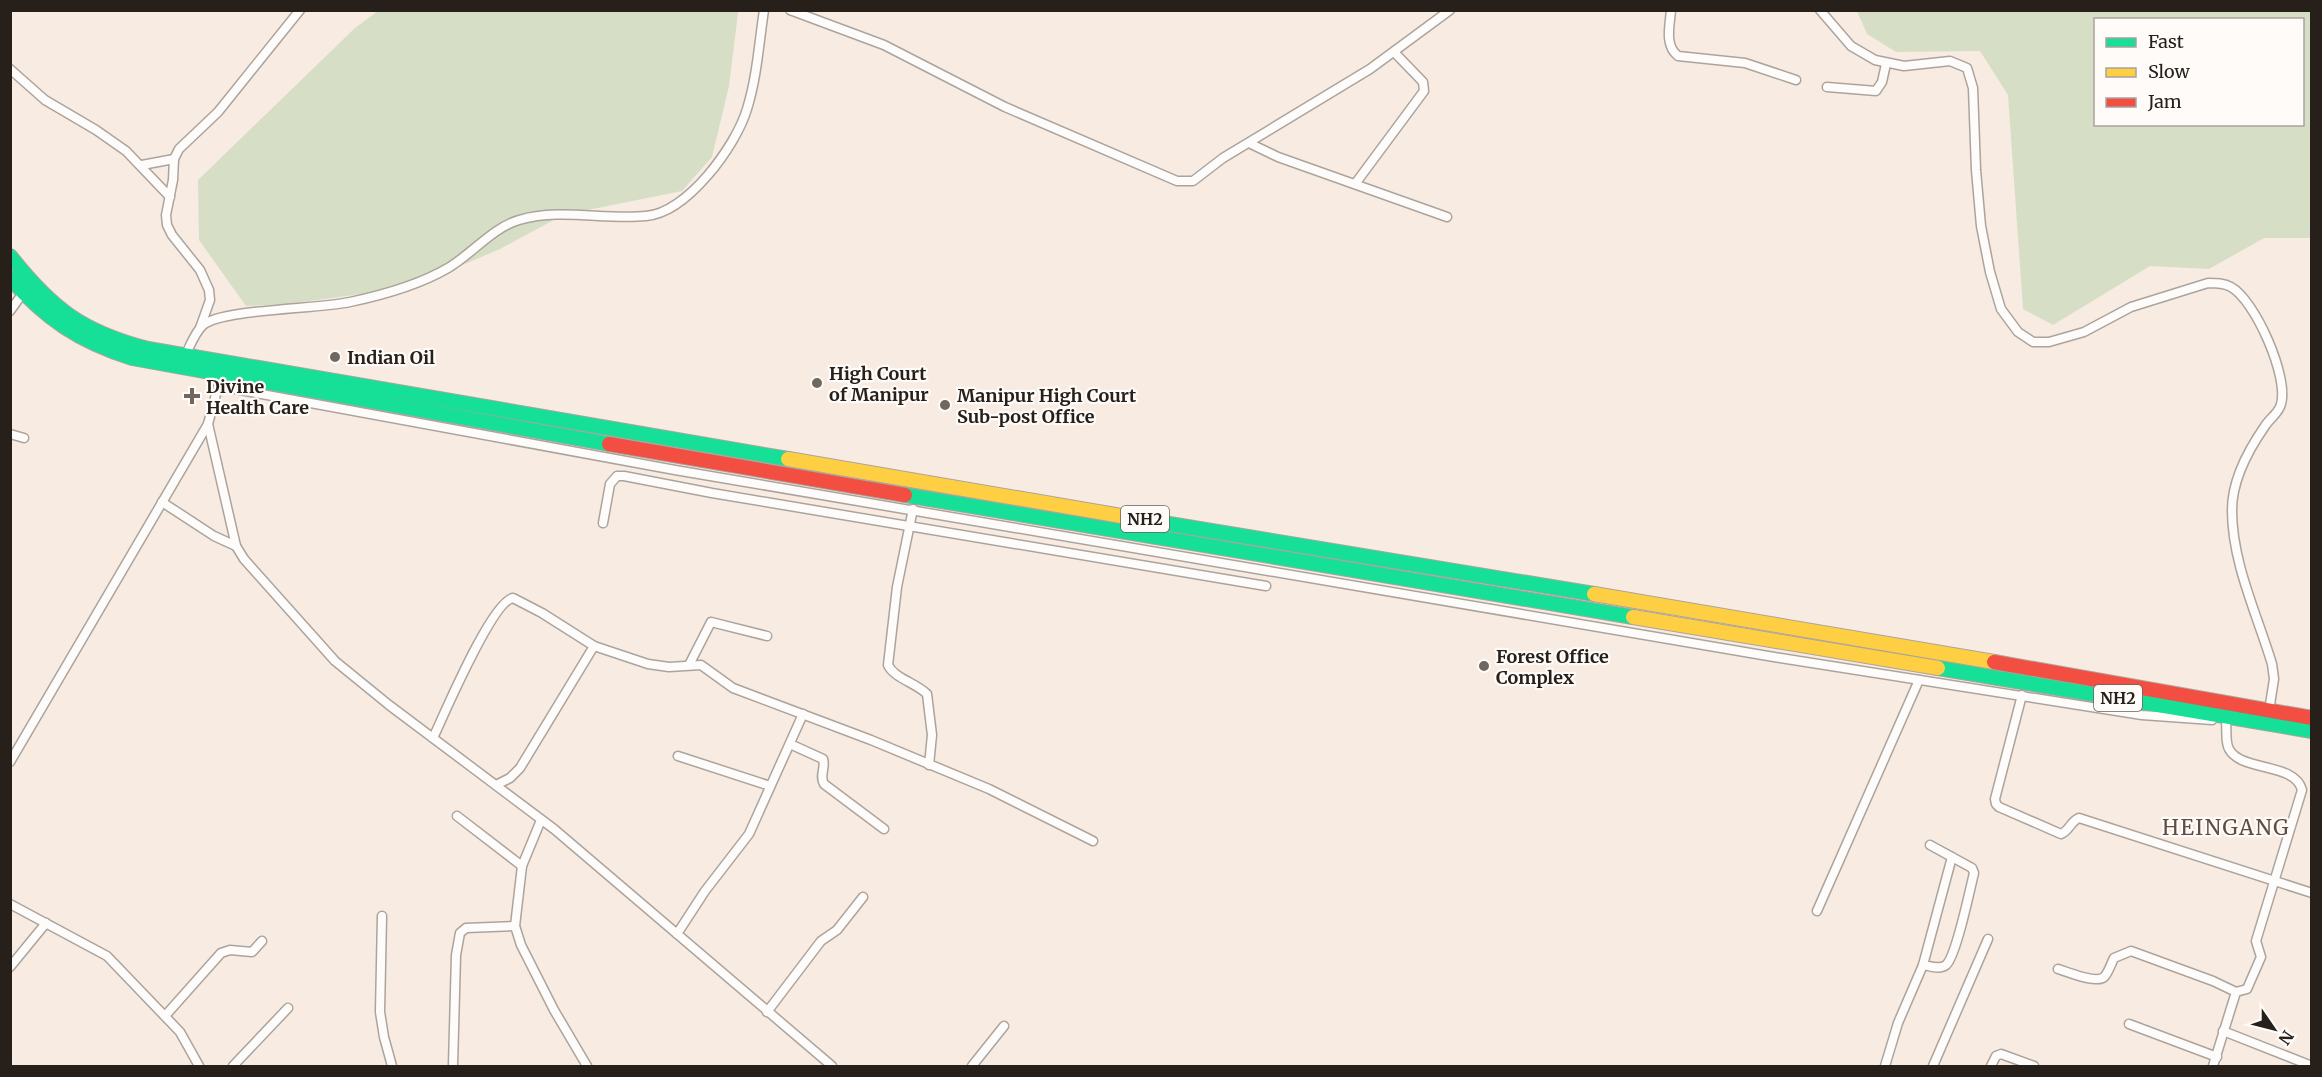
<svg xmlns="http://www.w3.org/2000/svg" width="2322" height="1077" viewBox="0 0 2322 1077" font-family="Merriweather,serif">
<style>
.green{fill:#d6dfc6;fill-rule:evenodd}
.lines{fill:none;stroke-linecap:round;stroke-linejoin:round}
.street-casing{stroke:#aca49c;stroke-width:11}
.fast-casing{stroke:#aca49c;stroke-width:16}
.slow-casing{stroke:#aca49c;stroke-width:16}
.jam-casing{stroke:#aca49c;stroke-width:16}
.street{stroke:#fefcfb;stroke-width:8}
.fast{stroke:#16e098;stroke-width:14}
.slow{stroke:#ffcf43;stroke-width:14}
.jam{stroke:#f24e42;stroke-width:14}
.poi-dot{fill:#706760;stroke:#fffbf8;stroke-width:2}
.labels{text-anchor:middle;dominant-baseline:central;stroke-width:4.5;stroke-linejoin:round;paint-order:stroke}
.shield{fill:#fffbf8;stroke:#68625d;stroke-width:1.5}
.shield-label{font-size:16px;font-weight:bold;fill:#27201a}
.poi-label{font-size:18px;font-weight:bold;fill:#27201a;stroke:#fffbf8;text-anchor:start}
.quarter-label{font-size:21px;letter-spacing:1.5px;fill:#5e4d40;stroke:#fffbf8}
</style>
<rect width="100%" height="100%" fill="#f7ebe2"/>
<g class="green">
<path d="M 378,11 L 740,11 L 738,13 L 729,86 L 712,157 L 682,191 L 563,215 L 500,249 L 411,287 L 289,304 L 246,306 L 199,240 L 198,180 L 355,28 Z"/>
<path d="M 1857,11 L 2311,11 L 2311,238 L 2264,238 L 2209,269 L 2150,266 L 2053,325 L 2023,309 L 2008,95 L 1980,51 L 1896,52 L 1867,34 ZM 2096,20 L 2302,20 L 2302,124 L 2096,124 Z"/>
</g>
<g class="lines">
<defs>
<g id="street">
<path d="M 790,10 L 884,45 L 1005,107 L 1177,181 L 1193,181 L 1223,158 L 1370,69 L 1450,10"/>
<path d="M 1671,10 C 1670,25 1664,45 1678,56 L 1745,63 L 1796,80"/>
<path d="M 1820,10 L 1851,46 L 1875,60 L 1904,66 L 1950,61 L 1967,68 L 1973,88 L 1976,170 L 1981,226 L 1990,272 L 2001,309 L 2018,332 L 2033,342 L 2049,342 L 2084,332 L 2131,307 L 2208,283 C 2216,283 2224,283 2231,287 C 2255,300 2289,377 2281,404 C 2279,413 2270,418 2265,426 C 2249,449 2232,480 2232,510 C 2232,563 2257,614 2272,664 L 2274,679 L 2269,711"/>
<path d="M 10,69 L 45,100 L 96,130 L 126,151 L 170,197"/>
<path d="M 1827,87 L 1876,91 L 1882,82 L 1886,64"/>
<path d="M 1249,143 L 1278,157 L 1447,217"/>
<path d="M 142,165 L 174,159"/>
<path d="M 1355,184 L 1424,91 L 1423,82 L 1394,52"/>
<path d="M 10,311 L 23,293"/>
<path d="M 200,328 L 210,300 L 209,290 L 200,270 L 172,235 L 167,225 L 166,215 L 173,180 L 174,159 L 179,149 L 218,112 L 300,10"/>
<path d="M 185,356 C 190,346 195,332 203,325 C 222,309 319,309 350,302 C 383,295 419,285 448,268 C 472,254 492,228 519,220 C 560,208 604,220 646,216 C 687,213 736,146 747,109 C 757,77 759,43 764,10"/>
<path d="M 218,386 L 675,470 L 1774,657 L 2142,715 L 2212,720"/>
<path d="M 208,424 L 236,546 L 244,559 L 335,661 L 389,705 L 554,829 L 832,1066"/>
<path d="M 10,434 L 24,438"/>
<path d="M 162,502 L 214,536 L 236,546"/>
<path d="M 913,509 L 897,587 L 888,665 C 894,678 916,683 927,694 L 932,735 L 929,765"/>
<path d="M 603,523 L 610,484 L 617,476 L 624,476 L 712,493 L 1266,586"/>
<path d="M 689,665 L 711,622 L 767,636"/>
<path d="M 2022,695 L 1995,799 L 1996,804 L 1999,807 L 2061,834 C 2069,831 2071,821 2079,818 L 2312,893"/>
<path d="M 2226,721 C 2227,730 2225,742 2229,749 C 2241,772 2295,762 2302,790 L 2256,941 L 2261,957 L 2247,989 L 2236,992"/>
<path d="M 433,738 C 444,715 492,601 513,598 L 542,613 L 594,646 L 648,664 L 669,667 L 701,665 L 733,688 L 871,740 L 989,789 L 1093,841"/>
<path d="M 790,744 L 823,759 C 826,767 819,776 824,784 L 884,829"/>
<path d="M 678,756 L 770,786"/>
<path d="M 10,762 L 208,424 L 219,383"/>
<path d="M 496,785 L 510,778 L 520,768 L 594,646"/>
<path d="M 457,816 L 522,866"/>
<path d="M 541,820 L 522,866 L 515,926 L 521,945 L 554,1010 L 587,1066"/>
<path d="M 10,904 L 107,956 L 180,1032 L 199,1066"/>
<path d="M 1817,911 L 1919,680"/>
<path d="M 382,916 L 380,1012 L 384,1037 L 392,1066"/>
<path d="M 677,934 L 705,891 L 749,834 L 803,714"/>
<path d="M 1923,965 C 1930,966 1940,970 1946,965 C 1956,957 1970,889 1974,873 L 1972,868 L 1930,845"/>
<path d="M 10,967 L 46,923"/>
<path d="M 2058,969 C 2068,972 2098,985 2105,976 C 2109,971 2111,964 2114,958 L 2131,951 L 2213,981 L 2236,992 L 2213,1066"/>
<path d="M 767,1012 L 821,941 L 837,930 L 863,897"/>
<path d="M 165,1016 L 221,953 L 230,950 L 252,952 L 262,941"/>
<path d="M 2129,1024 L 2217,1057"/>
<path d="M 2223,1031 L 2312,1066"/>
<path d="M 233,1066 L 288,1008"/>
<path d="M 453,1066 L 456,955 L 460,933 L 466,928 L 515,926"/>
<path d="M 972,1066 L 1004,1026"/>
<path d="M 1885,1066 L 1898,1023 L 1923,965 L 1952,857"/>
<path d="M 1933,1066 L 1988,939"/>
<path d="M 1991,1066 L 1996,1056 L 2001,1054 L 2034,1066"/>
</g>
<g id="fast">
<path d="M 10,256 C 52,309 82,332 148,349 L 788,459"/>
<path d="M 10,278 C 46,319 79,341 132,358 L 609,444"/>
<path d="M 905,495 L 1633,617"/>
<path d="M 1151,521 L 1594,594"/>
<path d="M 1938,668 L 2312,731"/>
</g>
<g id="slow">
<path d="M 788,459 L 1151,521"/>
<path d="M 1594,594 L 1994,662"/>
<path d="M 1633,617 L 1938,668"/>
</g>
<g id="jam">
<path d="M 609,444 L 905,495"/>
<path d="M 1994,662 L 2312,718"/>
</g>
</defs>
<use href="#street" class="street-casing"/>
<use href="#fast" class="fast-casing"/>
<use href="#slow" class="slow-casing"/>
<use href="#jam" class="jam-casing"/>
<use href="#street" class="street"/>
<use href="#fast" class="fast"/>
<use href="#slow" class="slow"/>
<use href="#jam" class="jam"/>
</g>
<g class="poi-dot">
<circle cx="335" cy="357" r="6"/>
<circle cx="817" cy="383" r="6"/>
<path d="M189 387h6v6h6v6h-6v6h-6v-6h-6v-6h6z"/>
<circle cx="945" cy="405" r="6"/>
<circle cx="1484" cy="666" r="6"/>
</g>
<g class="labels">
<g class="shield">
<rect x="1121" y="506" width="48" height="26" rx="4.5"/>
<rect x="2094" y="685" width="48" height="26" rx="4.5"/>
</g>
<g class="shield-label">
<text x="1145" y="519">NH2</text>
<text x="2118" y="698">NH2</text>
</g>
<g class="poi-label">
<text x="347" y="357">Indian Oil</text>
<text x="829" y="373">High Court<tspan x="829" dy="21">of Manipur</tspan></text>
<text x="206" y="386">Divine<tspan x="206" dy="21">Health Care</tspan></text>
<text x="957" y="395">Manipur High Court<tspan x="957" dy="21">Sub-post Office</tspan></text>
<text x="1496" y="656">Forest Office<tspan x="1496" dy="21">Complex</tspan></text>
</g>
<g class="quarter-label">
<text x="2226" y="827">HEINGANG</text>
</g>
</g>
<rect width="2322" height="1077" fill="none" stroke="#27201a" stroke-width="24"/>
<rect x="2094" y="18" width="210" height="108" fill="#fffbf8" stroke="#a9a39f" stroke-width="1.5"/>
<rect x="2106" y="38" width="30" height="9" fill="#16e098" stroke="#a9a39f" stroke-width="1.5"/>
<text x="2148" y="48" font-size="18" fill="#27201a">Fast</text>
<rect x="2106" y="68" width="30" height="9" fill="#ffcf43" stroke="#a9a39f" stroke-width="1.5"/>
<text x="2148" y="78" font-size="18" fill="#27201a">Slow</text>
<rect x="2106" y="98" width="30" height="9" fill="#f24e42" stroke="#a9a39f" stroke-width="1.5"/>
<text x="2148" y="108" font-size="18" fill="#27201a">Jam</text>
<g transform="translate(2274 1029) rotate(125)" stroke="#fffbf8" stroke-width="4.5" paint-order="stroke">
<path d="M0-4.5L10 22L0 15L-10 22Z" fill="#27201a"/>
<text y="-9" font-size="16" font-weight="bold" text-anchor="middle" fill="#27201a">N</text>
</g>
</svg>
